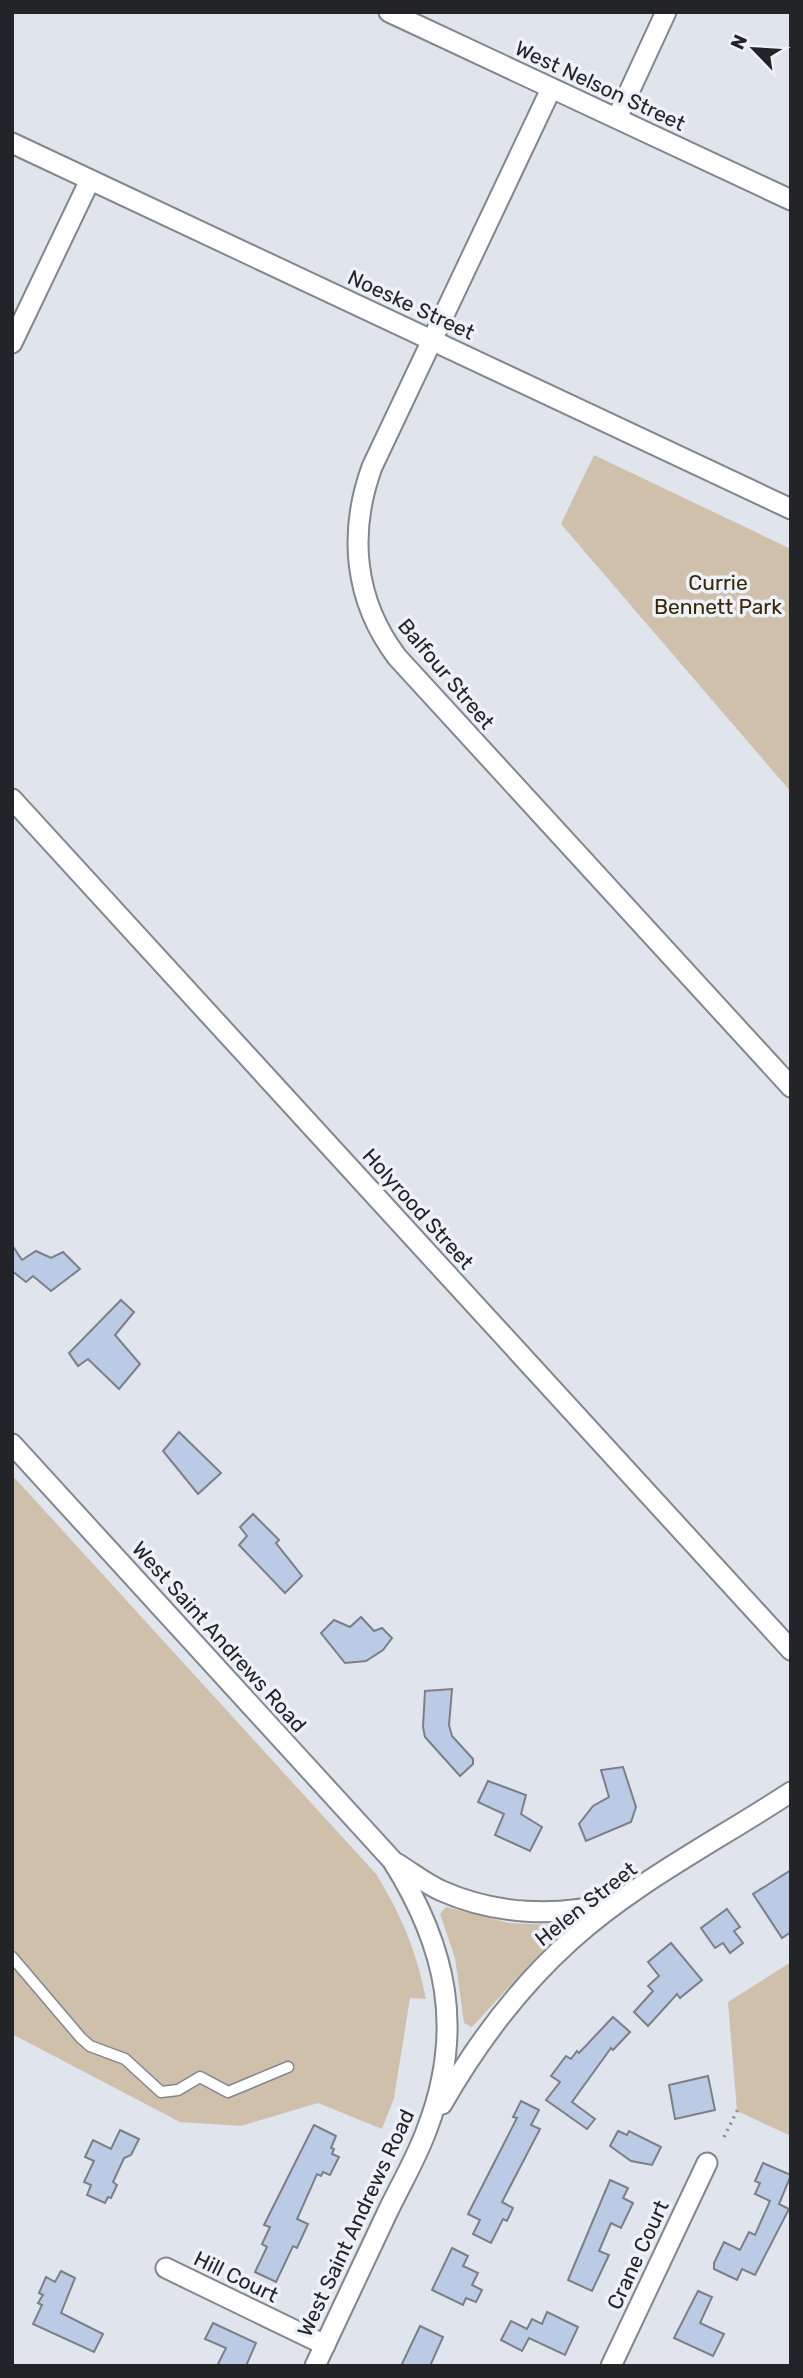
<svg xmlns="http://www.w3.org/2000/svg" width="803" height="2378" font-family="Rubik,sans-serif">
<rect width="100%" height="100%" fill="#e0e4ec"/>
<!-- green -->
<g fill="#cec0aa">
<path d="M594,455L791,549V792L561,524Z"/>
<path d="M12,1475L376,1874C402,1916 416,1950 426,1999L410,1998L394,2098L382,2129L318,2103L241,2126L180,2122L12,2034Z"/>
<path d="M446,1907L509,1923L554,1925L558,1928L555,1937L472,2027L464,2023L455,1958L440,1914Z"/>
<path d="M791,1962V2136L737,2111L728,2002Z"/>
</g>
<!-- building -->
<g fill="#bccbe5" stroke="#7b7f86" stroke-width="2">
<path d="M12,1245L22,1260L36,1251L51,1258L63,1252L80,1269L51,1291L33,1276L26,1282L12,1271Z"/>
<path d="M121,1300L134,1312L115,1335L140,1364L119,1389L88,1359L78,1366L69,1353Z"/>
<path d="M179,1432L221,1473L198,1494L163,1451Z"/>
<path d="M253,1514L279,1540L276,1543L302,1576L285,1593L239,1545L247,1536L240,1527Z"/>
<path d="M361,1617L374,1631L382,1628L392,1638L383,1650L366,1661L345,1663L321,1633L334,1620L350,1627Z"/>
<path d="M452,1689L449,1725L452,1736L473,1759V1764L460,1776L425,1737L423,1727L425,1691Z"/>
<path d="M623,1767L636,1807L631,1822L586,1841L579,1824L593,1806L609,1797L601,1770Z"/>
<path d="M488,1781L526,1795L521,1814L542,1827L530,1851L495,1835L504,1814L478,1802Z"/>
<path d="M791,1870V1932L782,1938L753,1894Z"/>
<path d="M727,1909L740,1927L734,1931L743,1943L730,1953L723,1943L715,1948L701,1928Z"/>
<path d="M671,1943L702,1980L680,1998L677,1994L648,2026L634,2012L653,1991L648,1986L659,1976L648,1962Z"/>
<path d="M613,2017L630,2032L613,2050L611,2048L572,2102L595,2119L587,2129L546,2100L560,2082L551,2076L566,2056L571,2059L577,2051L579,2053Z"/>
<path d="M708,2076L715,2110L675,2119L669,2085Z"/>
<path d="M521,2101L539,2110L531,2125L540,2129L502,2202L513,2208L507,2221L503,2219L491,2243L473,2234L480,2220L468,2214L517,2118L513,2117Z"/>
<path d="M314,2125L336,2136L331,2148L334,2149L332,2154L339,2157L330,2175L323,2172L321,2176L317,2174L297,2219L308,2224L297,2248L293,2246L276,2282L255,2272L267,2247L262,2244L270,2227L264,2225Z"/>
<path d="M120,2130L139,2139L131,2155L124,2158L113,2182L117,2185L111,2198L108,2197L105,2203L87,2195L91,2185L84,2182L94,2161L85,2157L93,2140L111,2149Z"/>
<path d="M618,2131L627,2135L629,2131L661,2147L652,2165L631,2161L610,2146Z"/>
<path d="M763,2163L791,2175L779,2204L789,2209L755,2275L742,2269L737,2280L714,2269V2263L724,2242L740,2250L749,2232L755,2235L770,2201L755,2194L760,2183L755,2181Z"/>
<path d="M610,2180L628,2188L623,2198L633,2203L621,2228L611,2223L599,2251L609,2255L592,2291L568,2280Z"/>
<path d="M452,2248L468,2256L463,2266L478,2273L472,2285L482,2290L476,2302L466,2298L463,2305L432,2290Z"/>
<path d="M61,2271L75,2278L61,2313L103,2334L94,2352L33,2324L42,2305L38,2303L43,2295L39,2293L46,2277L55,2282Z"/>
<path d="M698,2291L712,2297L700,2323L724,2334L713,2356L674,2338Z"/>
<path d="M547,2312L578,2327L565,2355L529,2338L522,2351L501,2340L511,2321L527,2329L532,2319L542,2324Z"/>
<path d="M213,2323L256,2343L246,2366H217L226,2348L205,2339Z"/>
<path d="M420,2326L443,2337L430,2366H401Z"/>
</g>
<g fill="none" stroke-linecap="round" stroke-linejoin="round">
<defs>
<path id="service" d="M12,1957L81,2038L90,2046L125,2059L161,2092L178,2090L200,2077L228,2092L288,2067"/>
<g id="minor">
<path d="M389,12L791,200"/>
<path d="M551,89L372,467C348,533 354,600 397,657L791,1087"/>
<path d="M617,118L666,12"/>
<path d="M12,143L791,509"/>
<path d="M12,343L90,180"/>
<path d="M12,799L791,1650"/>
<path d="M12,1444L392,1860C447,1947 465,2030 427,2129C417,2157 401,2184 388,2211C364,2263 339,2314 315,2366"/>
<path d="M396,1863C411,1872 426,1884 442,1891C496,1915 556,1917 613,1903"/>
<path d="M442,2104C477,2043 518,1988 570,1941C635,1882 718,1840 791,1792"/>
<path d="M166,2268L325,2345"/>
<path d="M611,2366L707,2163"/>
</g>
</defs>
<!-- service casing -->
<use href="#service" stroke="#82868e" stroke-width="13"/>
<!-- minor casing -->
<use href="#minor" stroke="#82868e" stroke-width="23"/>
<!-- path -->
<path stroke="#8b8f94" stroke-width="3.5" stroke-dasharray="2 5" stroke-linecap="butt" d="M724,2137L739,2107"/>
<!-- service -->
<use href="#service" stroke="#fff" stroke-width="10"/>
<!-- minor -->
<use href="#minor" stroke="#fff" stroke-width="19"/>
</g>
<g text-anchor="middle" stroke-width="7" stroke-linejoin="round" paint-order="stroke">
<!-- street labels -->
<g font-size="21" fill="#222427" stroke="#edf2fa">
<text transform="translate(600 86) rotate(25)" y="7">West Nelson Street</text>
<text transform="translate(411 305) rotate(25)" y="7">Noeske Street</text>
<text transform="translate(446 674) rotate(50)" y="7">Balfour Street</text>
<text transform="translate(418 1209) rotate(48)" y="7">Holyrood Street</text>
<text transform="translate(219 1637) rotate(48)" y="7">West Saint Andrews Road</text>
<text transform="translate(586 1904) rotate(-38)" y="7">Helen Street</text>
<text transform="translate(356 2223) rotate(-65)" y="7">West Saint Andrews Road</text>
<text transform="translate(638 2255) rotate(-65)" y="7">Crane Court</text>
<text transform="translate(236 2277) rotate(26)" y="7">Hill Court</text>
</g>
<!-- park labels -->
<g font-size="21" fill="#392703" stroke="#edf2fa">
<text x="718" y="590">Currie<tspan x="718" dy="24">Bennett Park</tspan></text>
</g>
</g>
<!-- border -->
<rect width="803" height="2378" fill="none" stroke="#222427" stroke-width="28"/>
<!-- north arrow -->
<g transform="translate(754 49) rotate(295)" stroke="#edf2fa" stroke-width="5" paint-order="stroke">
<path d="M0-5L12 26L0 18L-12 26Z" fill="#222427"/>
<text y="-10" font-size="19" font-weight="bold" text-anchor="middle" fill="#222427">N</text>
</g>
</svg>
